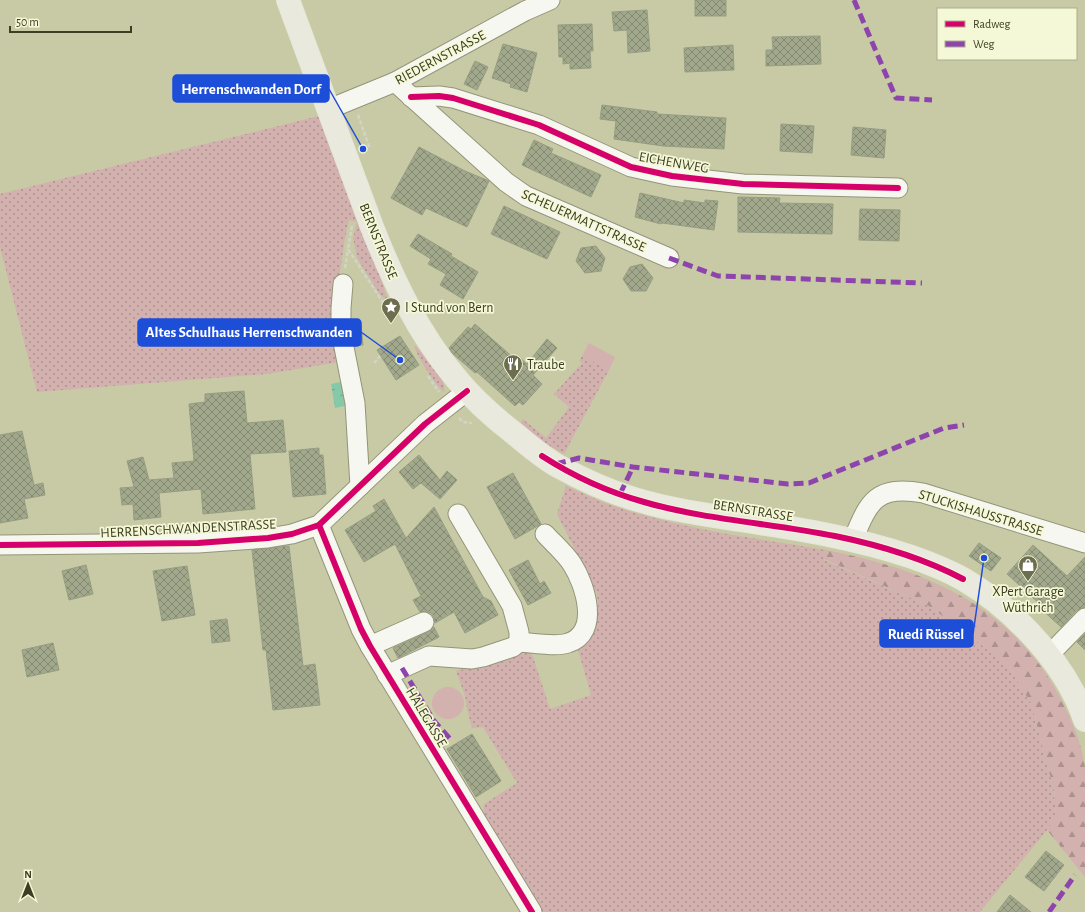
<svg xmlns="http://www.w3.org/2000/svg" width="1085" height="912" font-family="'Alegreya Sans',sans-serif">
<defs>
<pattern id="grass-dots" width="8" height="8" patternUnits="userSpaceOnUse"><rect width="8" height="8" fill="#d2b1af"/><path d="M2 2h.1M6 6h.1" fill="none" stroke="#ac918e" stroke-width="1.8" stroke-linecap="round"/></pattern>
<pattern id="forest-firs" width="22" height="20" patternUnits="userSpaceOnUse"><rect width="22" height="20" fill="#d2b1af"/><path d="M5 1l3.5 6h-7zM16 11l3.5 6h-7z" fill="#ac918e"/></pattern>
<pattern id="water-ripples" width="26" height="14" patternUnits="userSpaceOnUse"><rect width="26" height="14" fill="#86c9a8"/><path d="M2 4q2-2 4 0t4 0M15 11q2-2 4 0t4 0" fill="none" stroke="#6fa488"/></pattern>
<pattern id="building-cross-hatch" width="8" height="8" patternUnits="userSpaceOnUse"><rect width="8" height="8" fill="#a1a88b"/><path d="M0 0l8 8M0 8l8-8" fill="none" stroke="#848a71"/></pattern>
</defs>
<rect width="100%" height="100%" fill="#c8caa5"/>
<!-- grass -->
<g fill="url(#grass-dots)">
<path d="M323,115L379,271L387,298H384L379,293L357,258L353,238L357,222L349,220L345,238L332,325L339,362L267,374L37,392L0,247V194Z"/>
<path d="M414,345C426,355 446,374 444,392C436,387 415,353 414,345Z"/>
<path d="M582,356L609,370L564,454L548,445L520,425L523,419L546,438L569,407L554,394L582,363L579,361Z"/>
<path d="M566,486C581,492 595,500 611,505C681,529 753,538 826,550L824,560L929,606L1005,662L1031,703L1054,790L1056,817L1047,830L980,912H540L483,817L484,804L517,783L483,727L472,728L467,709L465,696L456,671L531,651L550,709L591,695L578,650V643L596,623L598,607L597,594L557,514Z"/>
</g>
<!-- forest -->
<path fill="url(#forest-firs)" d="M826,550C928,570 1016,607 1064,705C1073,724 1083,747 1085,768C1085,780 1085,792 1085,804C1085,828 1085,853 1085,877L1047,830L1056,817L1054,790L1031,703L1005,662L929,606L824,559Z"/>
<!-- pitch -->
<g fill="#d2b1af">
<path d="M589,343L615,357L609,370L582,356Z"/>
<circle cx="448" cy="703" r="16"/>
</g>
<!-- water -->
<path fill="url(#water-ripples)" d="M345,381L349,405L335,408L331,384Z"/>
<!-- building -->
<g fill="url(#building-cross-hatch)" stroke="#969d82">
<rect x="695" y="0" width="31" height="16"/>
<path d="M647,10L650,51L628,53L627,30L614,31L612,12Z"/>
<path d="M592,24L593,51H590L591,68L570,69V63L563,64V57H559L558,25Z"/>
<path d="M820,36L821,64L766,66V50H773L772,37Z"/>
<path d="M503,44L537,53L527,92L510,87L511,84L492,78Z"/>
<path d="M733,45L734,70L685,72L684,48Z"/>
<path d="M475,61L488,67L477,90L464,84Z"/>
<path d="M602,105L657,112V114L726,118L724,149L663,146L614,139L616,121L600,119Z"/>
<path d="M781,124L814,126L812,153L780,151Z"/>
<path d="M853,127L886,130L884,158L851,155Z"/>
<path d="M534,140L553,149L551,153L601,175L591,197L522,165Z"/>
<path d="M419,147L465,171L489,181L467,227L426,208L422,215L391,198Z"/>
<path d="M640,193L684,203V200L705,203V200L718,201L714,230L662,223L661,224L635,217Z"/>
<path d="M738,197L780,198L779,203L833,204L832,234L738,232Z"/>
<path d="M504,206L560,232L547,259L491,234Z"/>
<path d="M860,209L900,210L899,241L859,240Z"/>
<path d="M418,234L452,254L451,256L478,272L463,299L440,285L446,274L428,264L431,259L410,246Z"/>
<path d="M596,246L605,258L601,271L585,273L576,261L581,248Z"/>
<path d="M642,264L653,278L646,291H631L623,279L630,267Z"/>
<path d="M475,324L516,360L519,357L527,364L547,339L557,348L533,375L542,384L523,405L519,402L515,406L477,372L475,373L452,353L449,348L468,327L471,329Z"/>
<path d="M361,325L363,345L355,346L352,326Z"/>
<path d="M400,336L419,365L396,380L377,350Z"/>
<path d="M244,391L247,423L283,420L286,452L250,454L255,509L203,514L201,489L159,493L161,517L134,520L133,504L122,505L120,488L134,487L127,461L143,457L149,480L174,478L172,463L194,461L189,404L205,402V394Z"/>
<path d="M22,431L34,485L43,483L45,495L24,499L28,518L0,523V435Z"/>
<path d="M319,448V455H323L326,494L293,497L289,451Z"/>
<path d="M419,455L440,480L447,471L457,480L440,499L421,483L413,489L399,472Z"/>
<path d="M513,473L541,524L515,539L487,487Z"/>
<path d="M384,499L406,538L434,507L483,597L491,601L498,615L465,633L454,612L435,623L434,617L431,613L426,611L420,612L413,600L421,596L395,544L364,562L345,530L376,511L373,506Z"/>
<path d="M979,543L1001,558L991,571L969,556Z"/>
<path d="M1033,545L1067,576L1085,557V607L1077,610L1061,627L1039,607L1041,605L1007,574Z"/>
<path d="M289,546L303,666L315,664L320,705L273,710L266,650H263L252,550Z"/>
<path d="M528,560L540,584L544,581L551,593L528,605L509,570Z"/>
<path d="M86,565L93,594L69,600L62,571Z"/>
<path d="M187,566L195,615L162,621L153,571Z"/>
<path d="M227,619L230,641L212,643L210,621Z"/>
<path d="M434,627L439,637L398,658L393,648L428,632Z"/>
<path d="M1085,634V650L1077,642Z"/>
<path d="M53,643L59,670L27,677L22,650Z"/>
<path d="M472,734L501,781L476,797L447,749Z"/>
<path d="M1046,851L1064,865L1044,891L1025,877Z"/>
<path d="M1010,895L1031,912H997Z"/>
</g>
<g fill="none" stroke-linecap="round" stroke-linejoin="round">
<defs>
<g id="minor">
<path d="M395,82L506,182L526,196L669,258"/>
<path d="M411,97L439,96L453,98L539,125L631,167L672,176L743,184L898,188"/>
<path d="M329,109L395,82L525,11L550,0"/>
<path d="M343,284L341,308V332L355,403L360,486"/>
<path d="M319,525L361,629L370,646L532,912"/>
<path d="M853,540C869,500 877,485 923,493L1085,543"/>
<path d="M0,545L198,543L268,538L292,534L319,525L425,424L467,391"/>
<path d="M519,642C532,643 557,647 568,643C601,633 585,584 572,564C565,553 554,544 545,534"/>
<path d="M370,646L424,622"/>
<path d="M1049,655L1085,618"/>
<path d="M387,675L429,656L472,659L483,657L513,647L519,642V632L512,606L458,514"/>
</g>
<path id="major" d="M288,0L372,227C393,280 418,333 455,377C472,398 493,417 515,434C528,445 541,456 556,465C583,480 614,494 645,502C676,511 708,515 740,520C799,529 856,538 912,557C929,563 947,570 963,579C987,593 1009,611 1028,631C1052,656 1074,687 1085,720"/>
</defs>
<!-- minor casing -->
<use href="#minor" stroke="#939577" stroke-width="21"/>
<!-- major casing -->
<use href="#major" stroke="#e6e7d6" stroke-width="24"/>
<!-- path -->
<g stroke="#d3d4c8" stroke-width="2.5" stroke-dasharray="4 2" stroke-linecap="butt">
<path d="M358,115L370,149"/>
<path d="M352,226L348,249L386,307"/>
<path d="M345,268L348,249"/>
<path d="M374,363L380,356"/>
<path d="M428,376L439,392"/>
<path d="M459,418L463,422L472,423"/>
</g>
<!-- minor -->
<use href="#minor" stroke="#f7f7f2" stroke-width="19"/>
<!-- major -->
<use href="#major" stroke="#e9e9de" stroke-width="22"/>
<!-- quiet -->
<g stroke="#8e44ad" stroke-width="5" stroke-dasharray="10 5" stroke-linecap="butt">
<path d="M854,0L896,98L932,100"/>
<path d="M669,258L718,276L922,283"/>
<path d="M556,464L579,458L633,467L788,484L809,483L821,478L944,428L964,425"/>
<path d="M620,494L633,467"/>
<path d="M402,668L434,721L452,741"/>
<path d="M1049,912L1075,875"/>
</g>
<defs>
<g id="cycleway">
<path d="M411,97L439,96L453,98L539,125L631,167L672,176L743,184L898,188"/>
<path d="M542,456C573,476 608,492 644,502C706,520 771,523 835,536C879,545 923,558 963,579"/>
<path d="M319,525L361,629L370,646L532,912"/>
<path d="M0,545L198,543L268,538L292,534L319,525L425,424L467,391"/>
</g>
</defs>
<!-- cycleway casing -->
<use href="#cycleway" stroke="#f5f8d6" stroke-width="8"/>
<!-- cycleway -->
<use href="#cycleway" stroke="#d6006c" stroke-width="6"/>
</g>
<!-- icons -->
<defs>
<symbol id="sight-pin" viewBox="-11 -11 22 30"><path d="M0 17L-7.5 6A9.5 9.5 0 1 1 7.5 6Z" fill="#6d6e50" stroke="#f5f8d6"/><path d="M0-6L1.8-2.2L6-1.7L2.9 1.2L3.7 5.4L0 3.3L-3.7 5.4L-2.9 1.2L-6-1.7L-1.8-2.2Z" fill="#fff"/></symbol>
<symbol id="restaurant-pin" viewBox="-11 -11 22 30"><path d="M0 17L-7.5 6A9.5 9.5 0 1 1 7.5 6Z" fill="#6d6e50" stroke="#f5f8d6"/><path d="M-5-6h1v4h1v-4h1v4h1v-4h1v5L-1.5 .5V6h-2V.5L-5-1ZM5-6V6H3V1.5H1.5Q1.5-4 5-6Z" fill="#fff"/></symbol>
<symbol id="shop-pin" viewBox="-11 -11 22 30"><path d="M0 17L-7.5 6A9.5 9.5 0 1 1 7.5 6Z" fill="#6d6e50" stroke="#f5f8d6"/><path d="M-5-2.5h2.3a2.7 3.5 0 0 1 5.4 0H5L5.5 6h-11ZM-1.5-2.5h3a1.5 2.3 0 0 0-3 0Z" fill="#fff"/></symbol>
</defs>
<g fill-rule="evenodd">
<use href="#sight-pin" x="380" y="296" width="22" height="30"/>
<use href="#restaurant-pin" x="502" y="353" width="22" height="30"/>
<use href="#shop-pin" x="1017" y="554" width="22" height="30"/>
</g>
<g text-anchor="middle" stroke-width="3.5" stroke-linejoin="round" paint-order="stroke">
<!-- street labels -->
<g font-size="14" fill="#3c3d22" stroke="#f5f8d6">
<text transform="translate(440 57) rotate(-28)" y="5">RIEDERNSTRASSE</text>
<text transform="translate(674 162) rotate(10)" y="5">EICHENWEG</text>
<text transform="translate(584 220) rotate(24)" y="5">SCHEUERMATTSTRASSE</text>
<text transform="translate(379 241) rotate(68)" y="5">BERNSTRASSE</text>
<text transform="translate(753 510) rotate(9)" y="5">BERNSTRASSE</text>
<text transform="translate(981 512) rotate(17)" y="5">STUCKISHAUSSTRASSE</text>
<text transform="translate(188 528) rotate(-3)" y="5">HERRENSCHWANDENSTRASSE</text>
<text transform="translate(427 717) rotate(59)" y="5">HALEGASSE</text>
</g>
<!-- poi labels -->
<g font-size="14" fill="#3c3d22" stroke="#f5f8d6" text-anchor="start">
<text x="405" y="312">I Stund von Bern</text>
<text x="527" y="369">Traube</text>
<text x="1028" y="596" text-anchor="middle">XPert Garage<tspan x="1028" dy="16">Wüthrich</tspan></text>
</g>
</g>
<!-- callouts -->
<path fill="none" stroke="#1d4ed8" stroke-width="1.5" d="M363 149L329 89M400 360L361 332M984 558L973 634"/>
<g fill="#1d4ed8" stroke="#f5f8d6" stroke-width="1.5">
<circle cx="363" cy="149" r="4"/>
<circle cx="400" cy="360" r="4"/>
<circle cx="984" cy="558" r="4"/>
</g>
<g fill="#1d4ed8" stroke="#1d4ed8" stroke-width="1.5">
<rect x="173" y="75" width="156" height="27" rx="4"/>
<rect x="138" y="319" width="223" height="27" rx="4"/>
<rect x="880" y="620" width="93" height="27" rx="4"/>
</g>
<g font-size="15" text-anchor="middle" font-weight="bold" fill="#fff">
<text x="251" y="94">Herrenschwanden Dorf</text>
<text x="249" y="337">Altes Schulhaus Herrenschwanden</text>
<text x="926" y="639">Ruedi Rüssel</text>
</g>
<!-- legend -->
<rect x="937" y="8" width="140" height="52" fill="#f5f8d6" stroke="#abad8e"/>
<rect x="945" y="21" width="20" height="6" fill="#d6006c" stroke="#abad8e"/>
<text x="973" y="28" font-size="12" fill="#3c3d22">Radweg</text>
<rect x="945" y="41" width="20" height="6" fill="#8e44ad" stroke="#abad8e"/>
<text x="973" y="48" font-size="12" fill="#3c3d22">Weg</text>
<!-- north arrow -->
<g transform="translate(28 884)" stroke="#f5f8d6" stroke-width="3" paint-order="stroke">
<path d="M0-3L7 15L0 10L-7 15Z" fill="#3c3d22"/>
<text y="-6" font-size="11" font-weight="bold" text-anchor="middle" fill="#3c3d22">N</text>
</g>
<!-- scale -->
<path d="M10 26v6h121v-6" fill="none" stroke="#3c3d22" stroke-width="2"/>
<text x="16" y="26" font-size="12" fill="#3c3d22" stroke="#f5f8d6" stroke-width="3" paint-order="stroke">50 m</text>
</svg>
